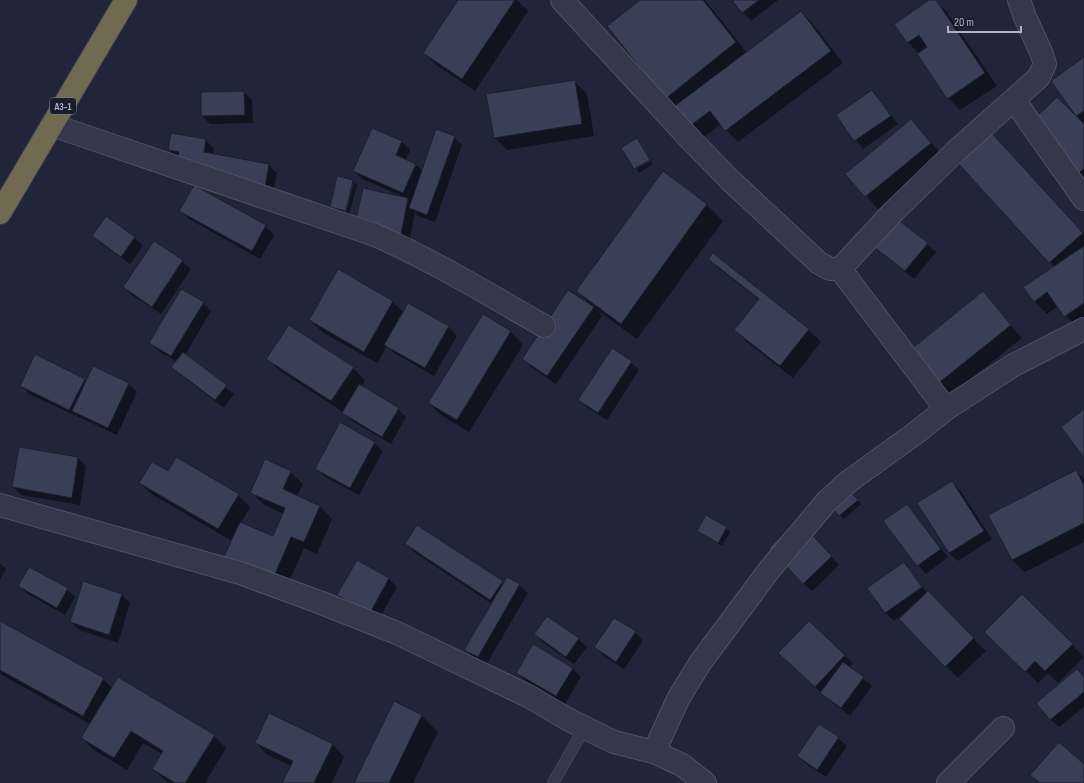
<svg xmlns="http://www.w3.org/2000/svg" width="1084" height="783" font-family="'Sofia Sans Condensed',sans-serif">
<rect width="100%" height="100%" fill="#202539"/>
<!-- shadow -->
<g fill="#0007">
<path d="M459,0H517L528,11L475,91L436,65L424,53Z"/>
<path d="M642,0H705L747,53L801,12L813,24L843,63L738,142L721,124L700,140L666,98Z"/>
<path d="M733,0H778L751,21Z"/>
<path d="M931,0H935L946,11L997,86L960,110L948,98L919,54L908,42Z"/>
<path d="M1084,58V182L1029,126L1080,119L1052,81Z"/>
<path d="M574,81L587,94L594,136L507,150L495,138L487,95Z"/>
<path d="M872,91L898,124L863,149L837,116Z"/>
<path d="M244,92L252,100L253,123L210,124L202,116Z"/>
<path d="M911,120L942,155L878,209L847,174Z"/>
<path d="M454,137L462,145L435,222L418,216L415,213L408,247L363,237L404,197L362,179L354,171L402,142L410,150L406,160L416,165L423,171Z"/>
<path d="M206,140L214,149L213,155L268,165L277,173L273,194L177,158L169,150Z"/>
<path d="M1002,144L1084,235V324L1077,328L1058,306L1047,314L1034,301L1055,267L1050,262Z"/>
<path d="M651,161L653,164L639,173L636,169Z"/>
<path d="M663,173L707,205L723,221L637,339L597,310L602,316L556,384L531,367L523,359L592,306L577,291Z"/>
<path d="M338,178L353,181L357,185L349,214L346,213L354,183H352L344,213L335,211L331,207Z"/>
<path d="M181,211L265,226L274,235L260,259L189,219Z"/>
<path d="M893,217L936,252L914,279L871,244Z"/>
<path d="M106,218L135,238L143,246L130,264L102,244L93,236Z"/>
<path d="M713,255L809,330L821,342L793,378L747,342L735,330L759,300L722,271L710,259Z"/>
<path d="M182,261L191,269L161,314L132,295L124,287Z"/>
<path d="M338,271L393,302L404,313L408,304L449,327L457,336L434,376L394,353L387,346L377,363L322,332L310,320Z"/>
<path d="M983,293L1022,338L949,396L937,384Z"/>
<path d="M203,303L211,311L185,355L234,394L224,408L181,375L172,367L177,362L159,351L150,342Z"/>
<path d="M483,315L511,332L523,345L469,432L441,415L429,403Z"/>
<path d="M268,359L353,368L365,380L361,387L398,409L406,417L391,444L352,421L343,412L280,371Z"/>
<path d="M631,362L639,370L607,420L588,408L579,400Z"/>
<path d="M84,379L87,382L129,384L137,392L117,435L29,394L21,386Z"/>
<path d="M374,443L383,451L359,495L325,477L316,468Z"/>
<path d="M19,448L78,458L86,466L80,505L21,495L13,487Z"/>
<path d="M1076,471L1084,479V542L1025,572L1012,560Z"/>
<path d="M290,472L303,484L297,496L320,506L332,519L317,554L304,548L284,593L232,541L153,495L140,483L168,473L238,495L250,507L241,523L273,538L284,514L264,505L251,492Z"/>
<path d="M952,482L960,490L992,539L958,561L949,553Z"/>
<path d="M850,492L861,504L844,519L840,515Z"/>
<path d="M907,505L948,557L926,574L918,565Z"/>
<path d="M726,528L730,532L722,546L699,531Z"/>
<path d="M806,530L839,565L812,591L803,583Z"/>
<path d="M406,544L504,584L519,585L528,593L486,665L474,658L465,650L492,604L414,552Z"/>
<path d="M357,561L389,579L397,587L378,621L347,603L339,595Z"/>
<path d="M0,563L6,569L0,580Z"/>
<path d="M904,563L927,593L986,651L958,678L946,666L905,613L894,621L885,612Z"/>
<path d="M84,582L122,595L130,603L118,643L79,630L71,622Z"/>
<path d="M19,586L67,589L75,597L65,615L28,594Z"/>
<path d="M1022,595L1084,657L1058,683L1048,673L1038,683L986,632Z"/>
<path d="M0,622L103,679L112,688L214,736L226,748L205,783H169L166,781L154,769L162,754L143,743L127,770L94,750L82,738L90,724L0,674Z"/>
<path d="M635,632L643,641L624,669L604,656L596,647Z"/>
<path d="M535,634L578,639L587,647L574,664L544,643Z"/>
<path d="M844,655L853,663L849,667L872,686L850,716L830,701L788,661Z"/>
<path d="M572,668L581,677L565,704L526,681L518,672Z"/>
<path d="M1077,670L1084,677V707L1059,727L1050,719Z"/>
<path d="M394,702L422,716L438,732L413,783H355Z"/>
<path d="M838,738L847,746L826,777L806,764L798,756Z"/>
<path d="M256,743L332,744L344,757L332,783H283L291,766L268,755Z"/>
</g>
<!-- building -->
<g fill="#393f57" stroke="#1b1f30">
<path d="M458,0H515L462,79L423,53Z"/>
<path d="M640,0H703L736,42L665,99L607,26Z"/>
<path d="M732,0H759L742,13Z"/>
<path d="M929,0H936L985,73L947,99L917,54L927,47L919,35L907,43L894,24Z"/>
<path d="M801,11L831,51L725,131L710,111L687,128L672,108Z"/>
<path d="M1084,57V111L1076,116L1051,81Z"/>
<path d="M575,80L582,124L494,138L486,94Z"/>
<path d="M872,90L891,116L854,141L836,115Z"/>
<path d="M244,91L245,115L201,116V92Z"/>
<path d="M1057,97L1084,124V168L1076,176L1027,126Z"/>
<path d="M911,119L931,143L865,197L845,174Z"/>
<path d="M372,128L402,141L396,155L416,164L403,193L353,171Z"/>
<path d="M436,129L455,136L427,215L409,208Z"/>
<path d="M990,131L1083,233L1049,263L956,161Z"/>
<path d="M171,133L206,139L204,152L269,164L265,187L175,170L179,152L168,150Z"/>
<path d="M637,138L650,160L634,169L621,148Z"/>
<path d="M663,171L707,204L621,324L576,291Z"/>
<path d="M337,176L353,180L346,211L330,207Z"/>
<path d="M194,185L266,225L252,251L179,211Z"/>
<path d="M363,188L408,198L400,239L354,229Z"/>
<path d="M892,215L928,243L905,271L870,244Z"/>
<path d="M106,216L135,237L121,257L92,236Z"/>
<path d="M154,241L183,260L152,307L123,287Z"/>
<path d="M1084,246V303L1064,317L1047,292L1034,302L1023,287Z"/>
<path d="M713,253L809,329L780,366L734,330L759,299L708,259Z"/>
<path d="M338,269L393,301L364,352L309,320Z"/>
<path d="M181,289L204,302L171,356L149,343Z"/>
<path d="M568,290L594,307L547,376L522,359Z"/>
<path d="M983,291L1011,325L936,385L909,351Z"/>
<path d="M408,303L449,326L425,368L384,345Z"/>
<path d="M483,314L511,331L457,420L428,403Z"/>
<path d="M289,325L354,367L331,401L266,359Z"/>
<path d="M612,348L632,361L598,413L578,400Z"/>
<path d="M183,352L227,385L215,400L171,367Z"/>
<path d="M35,354L85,379L69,410L20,386Z"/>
<path d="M93,366L129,383L108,428L72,411Z"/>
<path d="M359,384L399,408L382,437L342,413Z"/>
<path d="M1084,409V458L1061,427Z"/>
<path d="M340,422L375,442L350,488L315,469Z"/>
<path d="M19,447L78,457L72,498L12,487Z"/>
<path d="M176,457L239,494L218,529L139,483L152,462L168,471Z"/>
<path d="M265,459L291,471L283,489L320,506L304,542L291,537L272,581L223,559L240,522L273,536L285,508L250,493Z"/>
<path d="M1076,470L1084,485V523L1012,560L988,515Z"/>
<path d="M952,481L984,531L949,553L917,503Z"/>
<path d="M846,487L858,500L839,516L828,502Z"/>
<path d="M907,504L941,549L917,566L883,521Z"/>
<path d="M706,515L727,527L718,543L697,531Z"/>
<path d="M798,520L832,556L803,584L769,548Z"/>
<path d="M417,525L503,581L490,600L405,544Z"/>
<path d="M357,560L389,578L370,613L337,595Z"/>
<path d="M904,562L922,587L885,613L867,588Z"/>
<path d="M29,567L68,588L57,608L18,586Z"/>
<path d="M507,577L520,584L478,657L464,650Z"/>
<path d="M83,581L122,594L109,635L70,622Z"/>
<path d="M928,591L974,638L945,667L899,619Z"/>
<path d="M1022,594L1073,644L1045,671L1035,661L1025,672L984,632Z"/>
<path d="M547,616L579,638L566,657L534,634Z"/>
<path d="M614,618L636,631L616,662L594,647Z"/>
<path d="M0,621L104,678L83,716L0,670Z"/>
<path d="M809,621L845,655L815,687L778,653Z"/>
<path d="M533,644L573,668L556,696L516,673Z"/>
<path d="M843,662L864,677L841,708L820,693Z"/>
<path d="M1077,669L1084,677V692L1050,720L1036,703Z"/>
<path d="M118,677L215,735L185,783H175L152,769L163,751L131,731L114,758L81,738Z"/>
<path d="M394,701L422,715L389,783H354Z"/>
<path d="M269,713L333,744L314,783H282L293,761L255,743Z"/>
<path d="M819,724L839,737L817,770L797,756Z"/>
<path d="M1059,742L1084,764V783H1040L1030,775Z"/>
</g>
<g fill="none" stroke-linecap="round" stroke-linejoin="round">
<defs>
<path id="lane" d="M553,783L585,727"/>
<g id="street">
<path d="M562,0L692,141L730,180L819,263L830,269H840L894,211L956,151L1039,77L1045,64L1041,52L1025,17L1019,0"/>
<path d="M1014,100L1084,199"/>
<path d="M52,125L375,235C434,261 488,294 544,326"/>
<path d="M840,269L946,409"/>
<path d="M0,505L240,573L319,602L397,633L530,697L569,720L614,742L654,752L682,765L705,783"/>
<path d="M654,752L678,699L700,663L770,569L827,501L848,482L913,435L946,409L1012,366L1084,329"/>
<path d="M948,783L1003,728"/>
</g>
<path id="highway" d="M0,213L126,0"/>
</defs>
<!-- lane casing -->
<use href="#lane" stroke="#4e5264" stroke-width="12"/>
<!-- street casing -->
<use href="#street" stroke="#4e5264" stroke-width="24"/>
<!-- highway casing -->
<use href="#highway" stroke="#3b3f51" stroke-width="24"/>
<!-- lane -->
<use href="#lane" stroke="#34384a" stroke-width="11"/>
<!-- street -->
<use href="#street" stroke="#34384a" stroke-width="22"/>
<!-- highway -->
<use href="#highway" stroke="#706a50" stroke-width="22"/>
</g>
<g text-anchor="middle" stroke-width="3" stroke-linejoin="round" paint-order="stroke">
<!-- shield labels -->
<rect fill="#191d2e" stroke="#818598" stroke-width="1" x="50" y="98" width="26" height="16" rx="3"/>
<g font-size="10" font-weight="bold" fill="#aeb2c6">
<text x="63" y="110">A3-1</text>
</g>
</g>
<!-- scale -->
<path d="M948 26v6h73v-6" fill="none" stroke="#aeb2c6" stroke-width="2"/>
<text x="954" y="26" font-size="12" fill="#aeb2c6" stroke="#191d2e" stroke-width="3" paint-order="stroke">20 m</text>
</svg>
